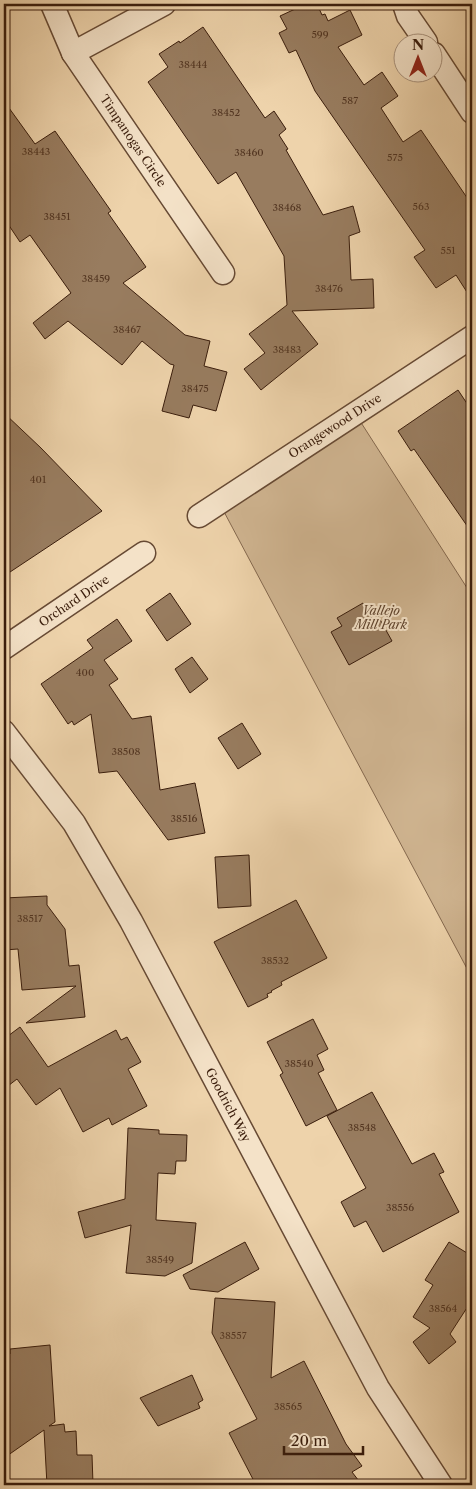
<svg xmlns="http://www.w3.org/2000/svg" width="476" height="1489" font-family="'Libre Caslon Text',serif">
<rect width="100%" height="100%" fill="#eed3ab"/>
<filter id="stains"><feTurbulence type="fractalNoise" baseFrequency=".004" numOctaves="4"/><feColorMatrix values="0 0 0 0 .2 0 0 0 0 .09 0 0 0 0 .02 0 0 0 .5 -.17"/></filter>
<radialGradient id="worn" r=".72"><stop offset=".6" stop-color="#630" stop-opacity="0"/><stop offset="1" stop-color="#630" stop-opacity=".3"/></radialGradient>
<!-- green -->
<path fill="#cfb490" stroke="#84684e" d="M360,421L469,591L472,590V978L222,508Z"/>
<!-- building -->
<g fill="#987c5f" stroke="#3a1d0c">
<path d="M306,4H317L322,15L325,14L328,21L350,10L362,35L338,47L364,85L382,72L398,96L381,108L403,142L421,130L472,205V300L456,275L436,288L414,257L425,250L315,91L296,50L289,53L279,33L287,29L280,16Z"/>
<path d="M203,27L265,118L274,111L286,129L279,135L288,149L286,150L323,215L353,206L360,232L349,236L351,280L373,279L374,308L292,311L318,344L261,390L244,369L265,353L249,334L287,305L284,256L236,172L218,184L148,82L168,67L159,54L179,41L180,43Z"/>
<path d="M4,101L35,144L55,131L111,211L108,213L146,267L123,283L185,335L210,341L204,366L227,372L216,411L193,405L189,418L162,411L174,365L170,364L142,341L122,365L68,321L45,339L33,323L71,293L30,235L20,242L4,218Z"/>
<path d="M458,390L472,411V533L414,449L411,451L398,431Z"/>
<path d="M4,413L41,448L102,511L4,576Z"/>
<path d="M170,593L191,624L167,641L146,610Z"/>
<path d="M363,603L372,619L378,616L392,641L349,665L331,632L342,626L337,618Z"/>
<path d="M117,619L132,641L104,660L118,679L109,685L132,719L151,716L160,790L195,783L205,833L168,840L117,771L99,773L91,714L74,725L72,721L68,724L41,684L93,648L87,640Z"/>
<path d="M192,657L208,679L190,693L175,669Z"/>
<path d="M242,723L261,754L238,769L218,738Z"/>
<path d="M249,855L251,906L218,908L215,857Z"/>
<path d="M47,896V905L65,929L69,966L79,965L85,1017L26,1023L76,986L22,990L18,949L4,950V898Z"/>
<path d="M296,900L327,958L281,982L282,985L271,991L272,992L267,994L268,997L248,1007L214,942Z"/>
<path d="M313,1019L328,1049L317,1055L324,1070L318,1073L337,1110L306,1126L280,1075L283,1073L267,1042Z"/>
<path d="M20,1027L48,1067L116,1030L121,1040L127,1037L141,1062L128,1069L147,1106L112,1125L109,1118L83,1132L60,1088L36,1105L17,1079L4,1089V1039Z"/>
<path d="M372,1092L412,1164L434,1153L444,1172L439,1174L459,1212L383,1252L366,1221L354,1227L341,1202L366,1188L327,1116Z"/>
<path d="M128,1128L159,1130V1134L187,1135L186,1161H176L175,1174L158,1173L156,1220L196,1223L192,1263L165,1276L126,1273L131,1225L85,1238L78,1212L125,1199Z"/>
<path d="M245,1242L259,1269L218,1292L190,1289L183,1275Z"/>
<path d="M449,1242L472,1256V1300L450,1334L456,1342L429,1364L413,1342L430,1328L413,1317L433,1285L425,1280Z"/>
<path d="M215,1298L275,1302L271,1378L304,1361L346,1444L362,1466L352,1472L362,1485H256L229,1433L257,1419L212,1333Z"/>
<path d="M50,1345L55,1422L49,1426L64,1424L65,1432L76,1431L77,1455H92L93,1484L47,1485L44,1430L4,1458V1355L10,1354V1349Z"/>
<path d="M192,1375L203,1400L198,1403L200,1408L158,1426L140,1398Z"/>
</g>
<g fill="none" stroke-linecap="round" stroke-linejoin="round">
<defs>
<g id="street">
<path d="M52,4L73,53L223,273"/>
<path d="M404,4L408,16L426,42"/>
<path d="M73,53L164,4"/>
<path d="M434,54L472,112"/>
<path d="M199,516L472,337"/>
<path d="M4,648L144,553"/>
<path d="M4,732L74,823L131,921L378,1388L441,1485"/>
</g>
</defs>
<!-- street casing -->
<use href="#street" stroke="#674a34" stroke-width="25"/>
<!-- street -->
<use href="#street" stroke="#f4e2c8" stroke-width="22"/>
</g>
<g text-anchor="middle" stroke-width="4" stroke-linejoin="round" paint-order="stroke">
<!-- number labels -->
<g font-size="10" fill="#523521">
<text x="320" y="38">599</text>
<text x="193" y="68">38444</text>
<text x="350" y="104">587</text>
<text x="226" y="116">38452</text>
<text x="36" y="155">38443</text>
<text x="249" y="156">38460</text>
<text x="395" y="161">575</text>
<text x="421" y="210">563</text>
<text x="287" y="211">38468</text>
<text x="57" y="220">38451</text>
<text x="448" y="254">551</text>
<text x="96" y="282">38459</text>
<text x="329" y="292">38476</text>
<text x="127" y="333">38467</text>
<text x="287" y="353">38483</text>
<text x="195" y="392">38475</text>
<text x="38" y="483">401</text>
<text x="85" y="676">400</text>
<text x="126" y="755">38508</text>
<text x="184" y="822">38516</text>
<text x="30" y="922">38517</text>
<text x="275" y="964">38532</text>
<text x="299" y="1067">38540</text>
<text x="362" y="1131">38548</text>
<text x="400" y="1211">38556</text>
<text x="160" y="1263">38549</text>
<text x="443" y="1312">38564</text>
<text x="233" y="1339">38557</text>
<text x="288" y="1410">38565</text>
</g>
<!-- street labels -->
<g font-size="12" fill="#3a1d0c" stroke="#f4e2c8">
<text transform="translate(133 141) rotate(56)" y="4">Timpanogas Circle</text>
<text transform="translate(335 426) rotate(-33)" y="4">Orangewood Drive</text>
<text transform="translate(74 601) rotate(-34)" y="4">Orchard Drive</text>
<text transform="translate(228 1105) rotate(62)" y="4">Goodrich Way</text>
</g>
<!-- park labels -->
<g font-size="12" font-style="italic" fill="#5f432d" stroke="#f4e2c8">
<text x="381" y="615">Vallejo<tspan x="381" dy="14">Mill Park</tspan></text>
</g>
</g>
<!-- margin -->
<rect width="476" height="1489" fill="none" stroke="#eed3ab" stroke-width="20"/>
<rect x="5" y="5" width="466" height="1479" fill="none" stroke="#3a1d0c" stroke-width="2.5"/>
<rect x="10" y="10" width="456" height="1469" fill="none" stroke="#3a1d0c"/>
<!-- north arrow -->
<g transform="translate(418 58)"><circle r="24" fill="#f4e2c8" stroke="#aa937d"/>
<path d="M0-4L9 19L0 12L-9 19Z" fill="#8f2418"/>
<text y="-8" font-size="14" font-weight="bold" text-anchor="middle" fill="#3a1d0c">N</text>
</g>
<!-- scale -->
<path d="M284 1446v8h79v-8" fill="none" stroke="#3a1d0c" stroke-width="2.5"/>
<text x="291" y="1446" font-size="15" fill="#3a1d0c" stroke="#f4e2c8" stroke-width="4" paint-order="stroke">20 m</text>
<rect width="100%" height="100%" filter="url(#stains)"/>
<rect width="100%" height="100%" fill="url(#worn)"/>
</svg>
